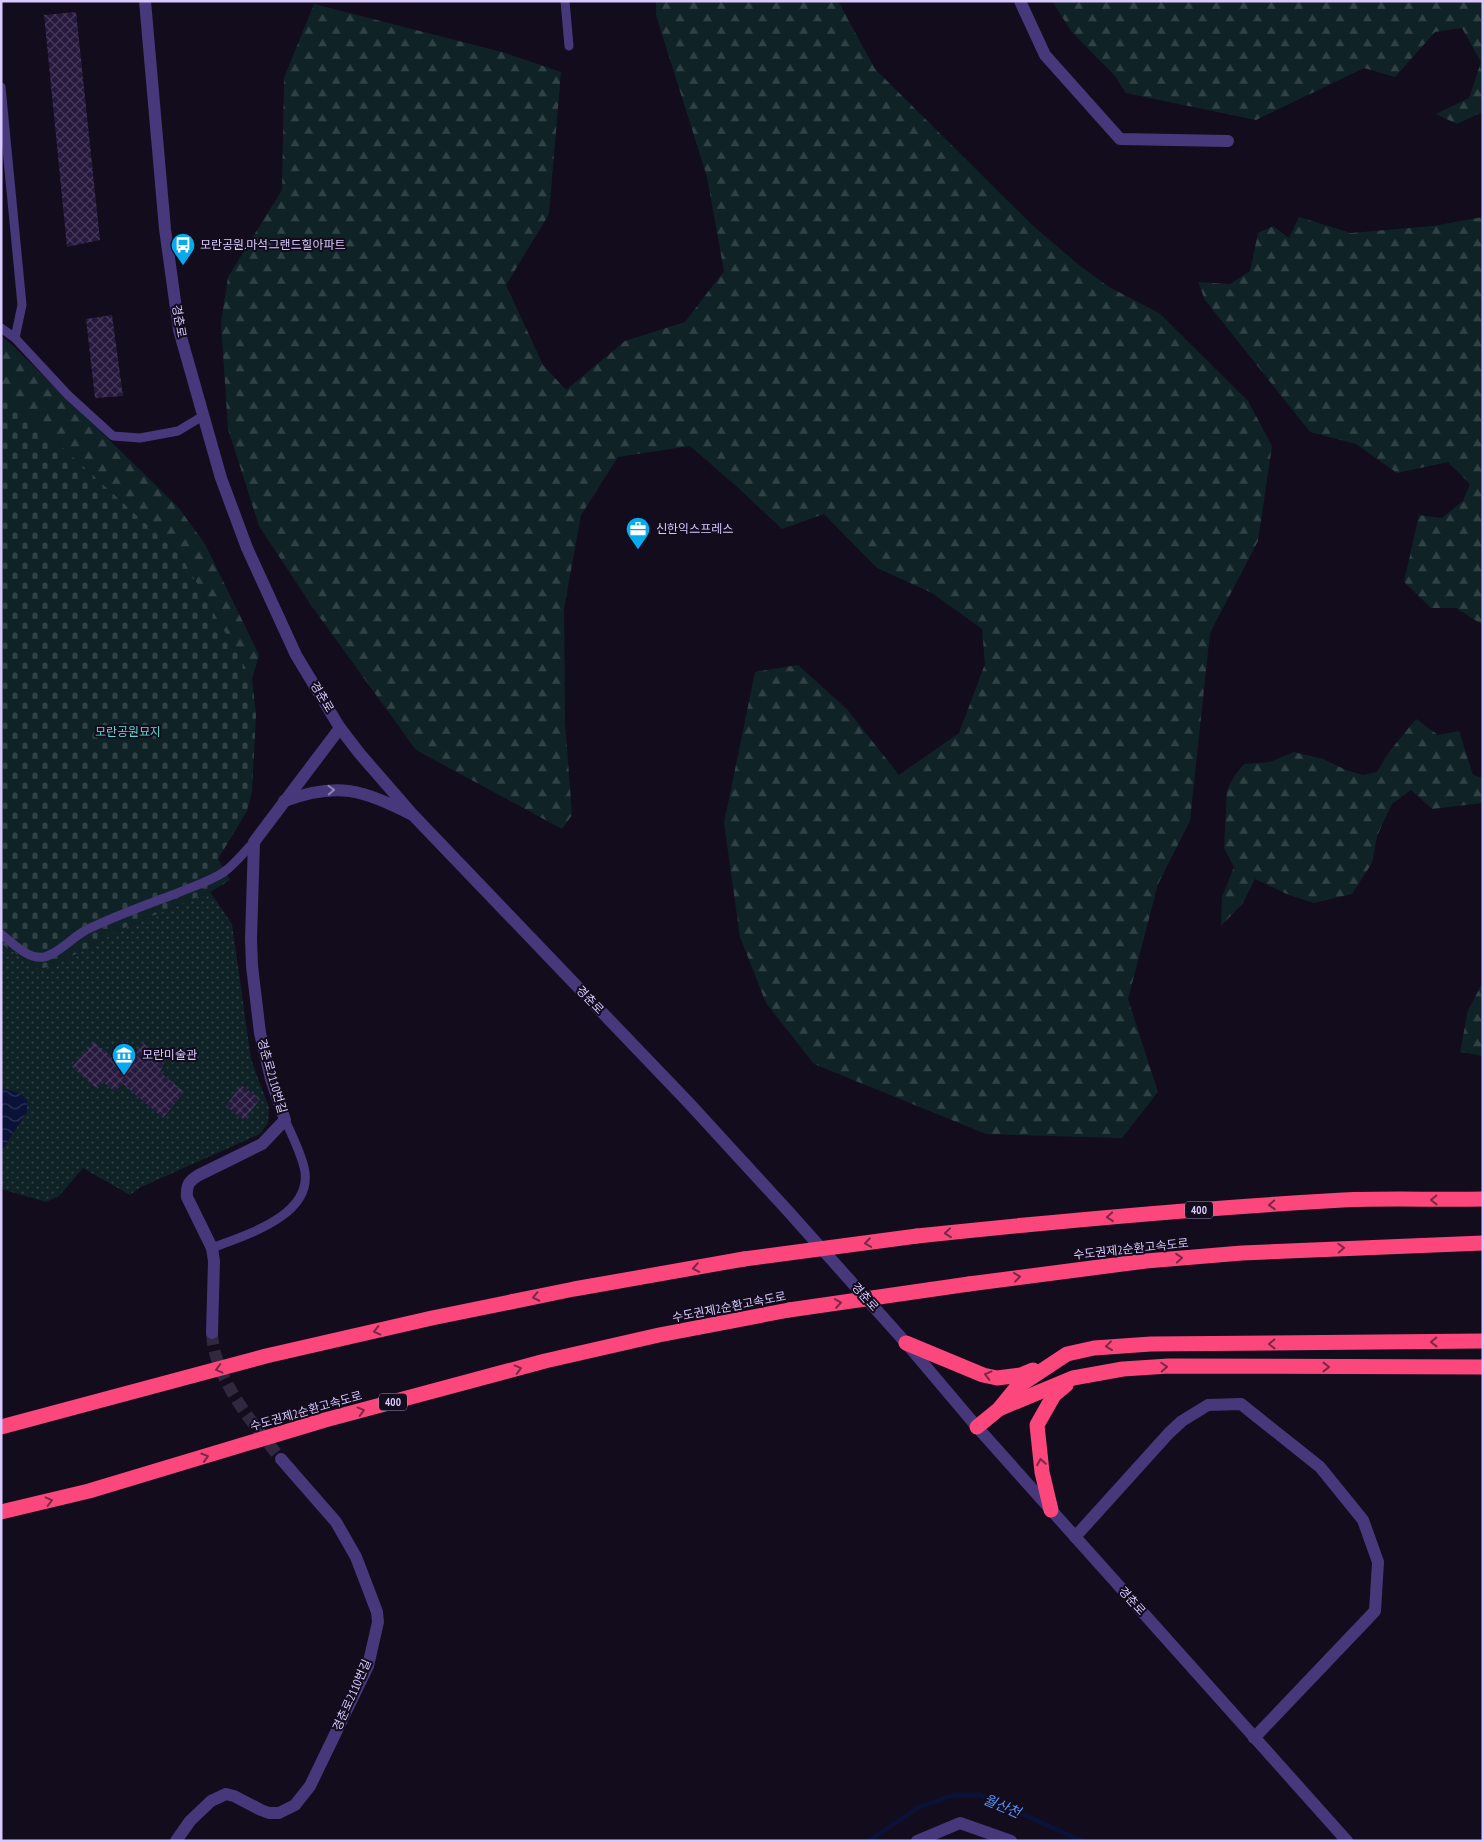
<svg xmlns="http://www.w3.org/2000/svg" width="1484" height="1842" font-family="'PT Sans Narrow','Noto Sans KR',sans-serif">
<defs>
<pattern id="forest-firs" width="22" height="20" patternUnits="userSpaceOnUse" patternTransform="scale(1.25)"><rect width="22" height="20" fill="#0f2326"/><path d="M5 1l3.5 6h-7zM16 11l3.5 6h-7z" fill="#314247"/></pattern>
<pattern id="cemetery-stones" width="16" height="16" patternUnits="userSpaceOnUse" patternTransform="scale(1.25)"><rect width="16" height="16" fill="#0f2326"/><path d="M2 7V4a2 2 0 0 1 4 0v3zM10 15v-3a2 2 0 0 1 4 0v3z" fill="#314247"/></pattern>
<pattern id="park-dots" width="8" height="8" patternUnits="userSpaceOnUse" patternTransform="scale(1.25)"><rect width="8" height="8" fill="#0f2326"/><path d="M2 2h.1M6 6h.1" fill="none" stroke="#314247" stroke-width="1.8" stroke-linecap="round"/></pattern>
<pattern id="water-waves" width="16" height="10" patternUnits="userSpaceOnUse" patternTransform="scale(1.25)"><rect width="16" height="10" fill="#0a1238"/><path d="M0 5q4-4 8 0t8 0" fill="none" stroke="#2d3356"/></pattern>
<pattern id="building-cross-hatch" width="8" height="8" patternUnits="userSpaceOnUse" patternTransform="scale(1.25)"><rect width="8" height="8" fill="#27193d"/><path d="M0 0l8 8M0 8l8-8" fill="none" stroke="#46395a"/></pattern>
</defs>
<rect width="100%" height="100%" fill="#120c1d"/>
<!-- forest -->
<g fill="url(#forest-firs)">
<path d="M656,1H838L875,69L1032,225L1079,265L1109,287L1159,313L1248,401L1272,446L1258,541L1210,633L1190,821L1158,884L1128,999L1158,1092L1122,1138L986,1134L814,1064L766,1003L740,937L724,823L755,672L798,665L846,708L899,775L959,733L985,664L982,629L932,593L877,568L824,514L782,529L735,485L690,446L618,457L581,515L564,609L565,721L572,815L562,829L416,750L313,608L259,526L228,429L221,323L228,277L282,190L284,78L314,4L502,52L561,72L549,214L506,285L543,365L566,390L625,341L685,322L724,271L707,177L656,15Z"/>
<path d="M1052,1H1483V112L1457,124L1436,114L1469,98L1481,62L1462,28L1435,32L1395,77L1364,68L1256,120L1126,93L1115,76L1071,31Z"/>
<path d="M1299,217L1351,233L1433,226L1483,217V625L1456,608H1431L1404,582L1419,515L1442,518L1463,501L1470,484L1448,462L1397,473L1356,444L1310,432L1205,300L1198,282L1230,284L1250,271L1258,233L1273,226L1289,238Z"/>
<path d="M1,336L10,343L178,507L205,544L259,655L252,679L181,556L1,391Z"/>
<path d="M1416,719L1438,735L1459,731L1473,775L1483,778V803L1432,809L1411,790L1392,804L1377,836L1372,863L1352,894L1314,903L1289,895L1255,879L1243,903L1221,926L1222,897L1234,867L1224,848L1227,790L1235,775L1244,764L1270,762L1294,752L1323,759L1346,770L1363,775L1377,772L1389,752Z"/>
<path d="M1483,982V1056L1460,1052L1468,1010Z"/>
</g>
<!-- cemetery -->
<path fill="url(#cemetery-stones)" d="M1,391L181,556L252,679L256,715L252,792L247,811L218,859L230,880L210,892L122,929L54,966L39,969L1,944Z"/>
<!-- park -->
<path fill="url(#park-dots)" d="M210,892L232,924L251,1059L269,1108L268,1123L260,1134L141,1187L130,1195L83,1168L59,1196L46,1202L1,1189V944L39,969L54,966L122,929Z"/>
<!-- water -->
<path fill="url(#water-waves)" d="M1,1088L20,1093L27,1100V1112L4,1147L1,1149Z"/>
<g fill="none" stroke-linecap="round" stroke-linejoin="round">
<!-- stream -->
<path stroke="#0a1238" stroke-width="5" d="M869,1841L919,1807L954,1795H980L1082,1841"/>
</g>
<!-- building -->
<g fill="url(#building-cross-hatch)">
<path d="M76,12L100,240L67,247L44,15Z"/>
<path d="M112,315L123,396L95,398L86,319Z"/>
<path d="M125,1040L137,1051L143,1043L165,1061L160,1072L184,1092L163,1118L122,1083L114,1091L102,1081L96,1088L72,1067L94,1042L111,1056Z"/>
<path d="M241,1085L260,1099L244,1120L226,1106Z"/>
</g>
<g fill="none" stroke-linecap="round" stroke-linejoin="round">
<!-- minor-tunnel -->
<path stroke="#30283f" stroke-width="12" stroke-dasharray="12 6" stroke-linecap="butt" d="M212,1333C214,1379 254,1425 281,1459"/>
<!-- service -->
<g stroke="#47387b" stroke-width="9">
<path d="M565,1L569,46"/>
<path d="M1,87L22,305L15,338"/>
<path d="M1,328L15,338L68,395L113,436L140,438L178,431L203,416"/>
<path d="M1,934C13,943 28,960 44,957C58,954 73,937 86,930C115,916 145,905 175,894C191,887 209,882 224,872C235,864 244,852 254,842"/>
<path d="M212,1248C245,1235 316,1215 304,1167C300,1151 292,1135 285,1120"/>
</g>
<!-- minor -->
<g stroke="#47387b" stroke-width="12">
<path d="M1020,1L1045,55L1120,139L1228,141"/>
<path d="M284,801C339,781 362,790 413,815"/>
<path d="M212,1333L214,1261L212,1248L187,1197C186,1185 189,1181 199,1175L262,1144L285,1120L271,1079L260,1033L252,966L251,939L254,842L340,728"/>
<path d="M1075,1537L1169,1433L1182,1421L1208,1405L1241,1404L1320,1467L1363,1520L1378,1562L1375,1611L1254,1738"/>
<path d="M176,1841L190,1821L211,1801L226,1794L234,1796L261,1810L269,1813H279L295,1805L310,1786L368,1666L378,1622L377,1612L356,1557L336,1522L281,1459"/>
<path d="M917,1841L960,1823L1011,1841"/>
</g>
<!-- tertiary -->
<path stroke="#47387b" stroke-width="12" d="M145,1L165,229L179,330L221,478L247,548L296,655L340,728L360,754L413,815L688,1102L788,1211L906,1343L977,1427L1347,1841"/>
<!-- motorway -->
<g stroke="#fb477c" stroke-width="15">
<path d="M917,1236C1058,1221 1200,1208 1343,1200C1389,1198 1436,1200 1483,1199"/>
<path d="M969,1284L1146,1261L1242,1253L1483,1243"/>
<path d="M906,1343L983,1375L997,1378L1021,1375L1033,1370"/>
<path d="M1001,1408L1073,1378L1123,1369L1169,1366L1483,1367"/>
<path d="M1,1427L266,1356L432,1318L574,1289L744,1259"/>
<path d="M977,1427L999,1409L1017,1387L1067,1354L1094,1348L1151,1344L1483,1341"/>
<path d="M1051,1510L1042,1472L1037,1425L1054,1395L1066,1385"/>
<path d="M1,1512L89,1491L325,1420L545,1361L659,1335L789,1310"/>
</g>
<!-- motorway-bridge -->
<g stroke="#fb477c" stroke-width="15">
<path d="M744,1259L917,1236"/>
<path d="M789,1310L969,1284"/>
</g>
</g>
<!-- one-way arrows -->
<defs><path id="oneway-chevron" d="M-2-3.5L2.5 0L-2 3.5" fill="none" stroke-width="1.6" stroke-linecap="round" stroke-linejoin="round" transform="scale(1.25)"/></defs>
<use stroke="#9080bc" href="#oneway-chevron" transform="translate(331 790) rotate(-2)"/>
<g stroke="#7b2748">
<use href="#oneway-chevron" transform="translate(1434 1200) rotate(179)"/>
<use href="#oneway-chevron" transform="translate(1272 1205) rotate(176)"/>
<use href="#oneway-chevron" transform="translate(1110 1217) rotate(175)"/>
<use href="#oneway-chevron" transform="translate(948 1233) rotate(174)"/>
<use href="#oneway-chevron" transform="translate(868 1243) rotate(172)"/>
<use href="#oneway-chevron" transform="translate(1341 1248) rotate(-3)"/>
<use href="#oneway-chevron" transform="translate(1179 1258) rotate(-5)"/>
<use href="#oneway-chevron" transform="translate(696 1268) rotate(170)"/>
<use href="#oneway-chevron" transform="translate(1017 1277) rotate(-7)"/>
<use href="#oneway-chevron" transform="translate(536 1297) rotate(168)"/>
<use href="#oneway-chevron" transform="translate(838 1303) rotate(-8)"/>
<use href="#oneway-chevron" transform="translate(377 1331) rotate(167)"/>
<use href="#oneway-chevron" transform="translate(1434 1342) rotate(179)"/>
<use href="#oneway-chevron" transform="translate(1272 1344) rotate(179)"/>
<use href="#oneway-chevron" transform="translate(1109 1346) rotate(173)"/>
<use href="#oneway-chevron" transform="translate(1164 1367) rotate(-3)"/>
<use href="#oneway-chevron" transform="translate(1326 1367)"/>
<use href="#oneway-chevron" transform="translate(219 1369) rotate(165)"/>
<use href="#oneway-chevron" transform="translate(518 1369) rotate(-15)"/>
<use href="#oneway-chevron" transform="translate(988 1375) rotate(-166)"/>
<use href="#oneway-chevron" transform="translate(361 1411) rotate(-15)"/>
<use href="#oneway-chevron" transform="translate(205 1457) rotate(-17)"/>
<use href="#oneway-chevron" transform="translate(1041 1462) rotate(-99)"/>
<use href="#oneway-chevron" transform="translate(49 1501) rotate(-14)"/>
</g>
<!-- icons -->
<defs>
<symbol id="bus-pin" viewBox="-11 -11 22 30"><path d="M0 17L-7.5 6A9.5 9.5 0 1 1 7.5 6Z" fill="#06abed" stroke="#120c1d"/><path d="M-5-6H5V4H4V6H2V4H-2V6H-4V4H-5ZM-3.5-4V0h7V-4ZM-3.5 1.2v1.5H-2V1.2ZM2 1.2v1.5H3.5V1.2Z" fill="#fff"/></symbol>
<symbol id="office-pin" viewBox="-11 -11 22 30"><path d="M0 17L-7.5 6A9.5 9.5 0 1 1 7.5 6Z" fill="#06abed" stroke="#120c1d"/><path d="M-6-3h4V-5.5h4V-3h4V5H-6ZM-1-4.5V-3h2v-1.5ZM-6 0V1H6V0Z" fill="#fff"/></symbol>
<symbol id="museum-pin" viewBox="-11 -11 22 30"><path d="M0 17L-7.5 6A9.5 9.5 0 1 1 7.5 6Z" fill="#06abed" stroke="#120c1d"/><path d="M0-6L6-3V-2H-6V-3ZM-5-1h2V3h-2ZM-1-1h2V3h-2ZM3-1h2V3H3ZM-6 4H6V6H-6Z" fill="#fff"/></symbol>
</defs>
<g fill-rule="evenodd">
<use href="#bus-pin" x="169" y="231" width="28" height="38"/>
<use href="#office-pin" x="624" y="515" width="28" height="38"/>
<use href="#museum-pin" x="110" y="1041" width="28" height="38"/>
</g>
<g text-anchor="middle" stroke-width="4" stroke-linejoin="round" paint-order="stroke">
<!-- shield labels -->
<g fill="#120c1d" stroke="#9d90ba" stroke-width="1">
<rect x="1185" y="1201.5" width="28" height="17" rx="4"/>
<rect x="379" y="1393.5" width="28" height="17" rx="4"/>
</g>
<g font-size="11" font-weight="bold" fill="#d9c9fe">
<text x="1199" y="1214">400</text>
<text x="393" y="1406">400</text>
</g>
<!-- poi labels -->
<g font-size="12" fill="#d9c9fe" stroke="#120c1d" text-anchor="start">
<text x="200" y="249">모란공원.마석그랜드힐아파트</text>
<text x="656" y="533">신한익스프레스</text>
<text x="142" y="1059">모란미술관</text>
</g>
<!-- street labels -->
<g font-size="12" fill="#d9c9fe" stroke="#120c1d">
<text transform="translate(179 321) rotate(80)" y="4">경춘로</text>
<text transform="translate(322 697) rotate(59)" y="4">경춘로</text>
<text transform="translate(590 1000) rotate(46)" y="4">경춘로</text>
<text transform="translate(272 1076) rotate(74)" y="4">경춘로2110번길</text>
<text transform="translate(1131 1249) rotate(-6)" y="4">수도권제2순환고속도로</text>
<text transform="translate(865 1297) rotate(48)" y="4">경춘로</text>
<text transform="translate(729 1307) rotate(-11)" y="4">수도권제2순환고속도로</text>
<text transform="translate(306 1411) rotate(-16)" y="4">수도권제2순환고속도로</text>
<text transform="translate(1132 1601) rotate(48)" y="4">경춘로</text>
<text transform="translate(352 1695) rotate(-66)" y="4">경춘로2110번길</text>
</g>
<!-- park labels -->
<g font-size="12" fill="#58dbd2" stroke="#120c1d">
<text x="128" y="736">모란공원묘지</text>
</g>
<!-- water labels -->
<g font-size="14" font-style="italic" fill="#5a93fb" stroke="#120c1d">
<text transform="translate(1002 1806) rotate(23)" y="5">월산천</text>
</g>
</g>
<!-- border -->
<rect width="1484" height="1842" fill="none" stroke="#d9c9fe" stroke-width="5"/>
</svg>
